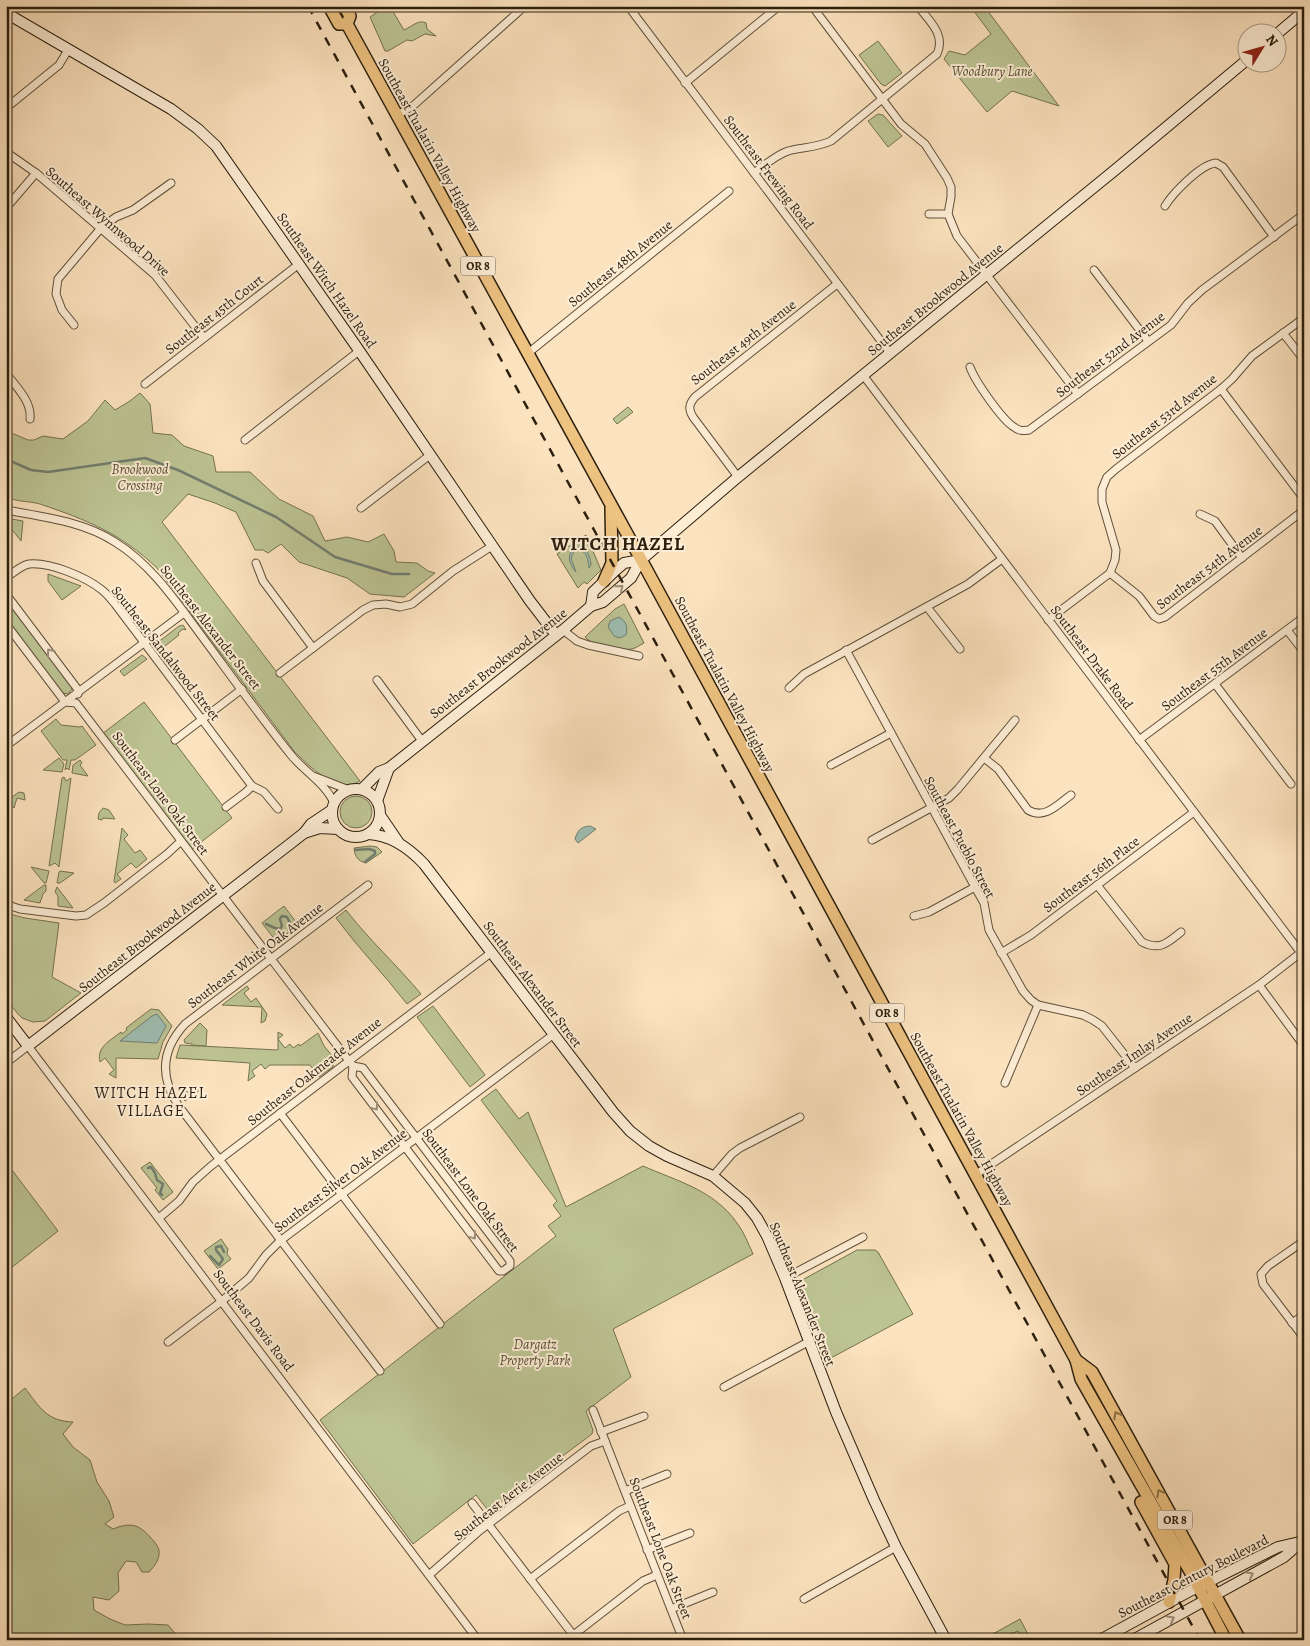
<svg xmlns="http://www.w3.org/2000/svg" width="1310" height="1646" font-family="Alegreya,serif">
<rect width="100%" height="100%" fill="#fce3bf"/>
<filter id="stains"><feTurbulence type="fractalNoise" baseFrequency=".004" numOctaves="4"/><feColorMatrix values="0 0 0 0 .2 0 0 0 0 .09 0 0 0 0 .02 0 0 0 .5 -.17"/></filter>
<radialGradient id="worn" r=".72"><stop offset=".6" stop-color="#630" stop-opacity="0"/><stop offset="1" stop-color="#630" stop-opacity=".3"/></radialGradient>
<!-- green -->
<g fill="#bdc494" stroke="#747251">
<path d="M387,6H396L392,10L404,30C411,27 419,19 426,23L427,29L436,36L425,34L412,41L407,40L388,51H385L370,17Z"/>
<path d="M970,6H984L1059,106L1012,91L987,112L944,59L949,51L965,55L991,34Z"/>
<path d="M878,41L902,73L885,86L881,84L859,55Z"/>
<path d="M878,114L883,115L902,136L888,147L868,121Z"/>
<path d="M140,393L150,404L153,433L172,435L184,446L213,456L216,472H250L279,499L313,516L325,541L347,537L368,542L384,534L394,551L396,562L417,563L428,571L435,573L404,597L370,594L347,578L299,562L281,544L268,553L263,550H255L236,512L215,503L188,494L162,522L360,781C356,783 351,786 346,785C327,784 307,764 294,751L157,568C120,533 87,520 40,504C29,501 17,502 6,497V434H14L28,440H34L43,436L63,439L88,421L105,400L115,410L130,401Z"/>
<path d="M628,407L633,412L617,424L613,419Z"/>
<path d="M6,518L23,521L21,541L6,522Z"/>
<path d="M586,535L601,570L587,584L584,582L578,588L557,554Z"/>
<path d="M48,574L81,586L62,600L48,581Z"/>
<path d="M6,600L71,684L72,689L68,694L62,693L6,619Z"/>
<path d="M624,604L644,643C640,645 636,648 632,649C624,651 590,645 585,637L615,609Z"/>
<path d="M183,625L186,630L183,629L178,633L179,635L160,650L156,648L157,643L179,626Z"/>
<path d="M142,655L147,659L124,676L120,671Z"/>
<path d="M144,702L232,818L191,850L102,734Z"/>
<path d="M56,719L61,725L80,727L82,726L96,745L75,760H71L69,770L67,768L65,770L67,760H63L41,731Z"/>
<path d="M59,758L64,764L62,772L43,770Z"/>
<path d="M80,760L82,763L80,765L88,776L72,773L73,765Z"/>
<path d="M64,777L66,781L71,778L59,867L55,863L49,866L62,778Z"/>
<path d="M19,792L24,793L25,800L17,798L14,808L8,800Z"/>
<circle cx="356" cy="812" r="16"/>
<path d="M103,808L109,810L115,819L103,818L102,820L98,819L99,813Z"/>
<path d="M122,828L128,835L124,839L135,853L140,850L147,859L136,868L131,863L117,874L121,879L115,883L114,881Z"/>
<path d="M370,846L377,847L382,852L366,863C358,861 355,857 354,848Z"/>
<path d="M31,867L49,871L46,883H44Z"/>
<path d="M59,872L60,871L74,873L60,883H57Z"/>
<path d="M44,885H46V891L43,894L40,903L24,900Z"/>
<path d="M57,887L73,908L58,906V896L55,892Z"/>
<path d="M284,906L299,926L276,941L262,923Z"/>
<path d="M346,910C369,940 397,965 421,994L407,1004C384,974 358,948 336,918Z"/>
<path d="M10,914L25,918L59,923L52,977L81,993L45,1021L33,1022L22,1018L18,1014L6,999V918Z"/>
<path d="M247,986L249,989L244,993L251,1002L256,998L267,1014L265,1021L261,1023L262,1007L222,1005Z"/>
<path d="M433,1006L485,1075L470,1087L417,1017Z"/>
<path d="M151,1009L159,1010L172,1026L163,1042L158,1059L116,1058V1078L109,1074L114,1070L105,1058L100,1062C96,1047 111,1040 121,1032L122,1034L127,1030L126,1028Z"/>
<path d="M200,1023L207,1030L206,1046L192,1045V1044L185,1043L184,1040Z"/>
<path d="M278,1032L283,1035L278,1039L285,1048L290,1044L293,1048L299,1044L300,1046L318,1033L324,1046L334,1058L333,1067L319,1077L310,1065H270L265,1069L261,1064L252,1071L255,1076L248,1081L250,1063L176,1058L180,1045L278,1050Z"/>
<path d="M185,1086V1092H194V1086L204,1087L185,1101L178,1088Z"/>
<path d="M496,1089L519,1119L528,1112L566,1207L643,1166C677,1181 714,1190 737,1223C744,1232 748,1243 753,1254L613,1329L631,1377L586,1411L593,1430L592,1434L492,1509H487L476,1495L413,1544L320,1420L556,1236L548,1226L561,1216L553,1205L557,1201L481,1100Z"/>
<path d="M6,1162L58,1231L6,1272Z"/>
<path d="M150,1162L173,1192L163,1200L155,1190L157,1188L141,1168Z"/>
<path d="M221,1239L228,1249L227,1254L231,1259L218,1269L204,1251Z"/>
<path d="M857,1250H875L878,1252L913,1314L829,1359L804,1296L799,1293L798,1286L804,1279Z"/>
<path d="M25,1388C40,1408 47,1421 73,1422L63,1434L73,1447L90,1460L97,1482L109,1501L114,1517L105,1524L113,1529C130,1522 139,1524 151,1538C154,1541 159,1547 159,1551C160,1559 154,1567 149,1572H142L136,1562L126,1561L118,1573L119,1591L109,1600L93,1597L94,1610L110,1619L125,1625L148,1624L168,1625L178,1637V1640H6V1404Z"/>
<path d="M1020,1619L1031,1640H1023L1018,1631L996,1640H982Z"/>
</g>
<!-- water -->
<g fill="#9fbeb2" stroke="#717e70">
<path d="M577,547C588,548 590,556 591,565L589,568C588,559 586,547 574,551L571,558L576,572C569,564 565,553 577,547Z"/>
<path d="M619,617C626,621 628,627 626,635L620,638L614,636L608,627L610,621Z"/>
<path d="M590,826L596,829L578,843L575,839C578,830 580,827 590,826Z"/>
<path d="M157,1014L166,1026L157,1043L120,1041L152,1016Z"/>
</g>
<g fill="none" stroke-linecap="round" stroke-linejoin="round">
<!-- stream -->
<g stroke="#717e70" stroke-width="2.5">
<path d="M6,459L31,470L48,472L145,458L178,470L276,517L335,557L392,574H409"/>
<path d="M355,850L369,849L375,851V854L365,862"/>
<path d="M266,924L275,928L280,929L282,926L280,919L282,916L287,917L291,925"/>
<path d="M148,1168L151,1167L155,1173L157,1180L163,1184L160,1193L162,1195"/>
<path d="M210,1256L219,1265L223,1259L216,1250V1247L221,1246L224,1252"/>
</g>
<defs>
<g id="street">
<path d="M628,6L890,353"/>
<path d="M812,6L901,124L925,144L947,178L951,187V197L948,214L957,236L1078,394"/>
<path d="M685,83L779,6"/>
<path d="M6,108L59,65L68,50"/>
<path d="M396,116L414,105L525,6"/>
<path d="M6,152L36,173L155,275L204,338"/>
<path d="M754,173C765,165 776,155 788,151C803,147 815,148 831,141L937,54C946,34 929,21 918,6"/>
<path d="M1165,206C1173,193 1201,164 1216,163L1223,167L1274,237"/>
<path d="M6,208L36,173"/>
<path d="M929,214H948"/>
<path d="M1094,270L1148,341"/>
<path d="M74,325L62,310L56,294L58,279L101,228L116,217L133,210L171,183"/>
<path d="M1283,333L1304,360"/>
<path d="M527,354L729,191"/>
<path d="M970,367C975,381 1002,420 1014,427C1019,431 1023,431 1029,430L1171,325L1188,303L1202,290L1304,214"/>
<path d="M6,373C16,387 32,401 30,419"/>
<path d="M863,375L1301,953"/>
<path d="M145,384L299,264"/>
<path d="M1221,389L1304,499"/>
<path d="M245,440L359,351"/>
<path d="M738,477L693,417C688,409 689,404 695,397L837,284"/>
<path d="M361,508L430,455"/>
<path d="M6,510C43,517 83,521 115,542C149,563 172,596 195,627C227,670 258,714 291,755C304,771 326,784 334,803"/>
<path d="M1200,514L1215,521L1242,558"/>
<path d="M256,563L263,581L313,648"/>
<path d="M1110,573L1139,596L1154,616L1159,619L1165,617L1304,510"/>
<path d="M6,578C13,573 20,566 29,564C50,562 86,577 102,590C107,594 111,599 115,604L252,786L264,792L278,809"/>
<path d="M6,594L79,691L78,694"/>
<path d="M927,607L960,649"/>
<path d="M1048,620L1110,573L1115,560L1116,550L1102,502V489L1107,477L1116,469L1221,389L1232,379L1252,356L1304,318"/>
<path d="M6,624L65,702L76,703L349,1061L353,1066L363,1068L510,1261V1266L503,1271H499L352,1077L353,1066"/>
<path d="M563,630L577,641L588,645L639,656"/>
<path d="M1287,630L1304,652"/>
<path d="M846,650L975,887L984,903L989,930L1023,991L1031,1000L1038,1005L1083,1015L1093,1020L1102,1026L1135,1068"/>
<path d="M280,673L363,610L373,605L386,604L400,607L412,604L453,571L492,546"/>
<path d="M377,680L422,741"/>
<path d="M1215,684L1291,784"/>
<path d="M789,688L804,674L968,584L1002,559"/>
<path d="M175,740L242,689"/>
<path d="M1139,740L1304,617"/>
<path d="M6,746L184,613"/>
<path d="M984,758L998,769L1028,810C1045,820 1058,804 1071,795"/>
<path d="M831,765L891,733"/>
<path d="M313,776L349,790"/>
<path d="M226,807L246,792L252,786"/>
<path d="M872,840L949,798L958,789L1015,720"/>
<path d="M368,885L185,1024C162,1049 159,1076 178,1105L380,1371"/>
<path d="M1097,885L1142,942C1160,951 1167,943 1181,932"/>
<path d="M6,901L11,906L20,909L76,916L86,915L104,903L167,854L181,841"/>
<path d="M914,916L929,912L975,887"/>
<path d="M1001,953L1031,935L1194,812"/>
<path d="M1259,985L1304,1046"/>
<path d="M6,1063L28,1046L478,1640"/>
<path d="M1005,1083L1038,1005"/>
<path d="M280,1113L440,1324"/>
<path d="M975,1175L1259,985L1303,951"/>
<path d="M713,1176L732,1154L740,1148L800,1117"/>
<path d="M159,1218L179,1201L193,1182L211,1166L492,952"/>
<path d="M1304,1241L1268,1266L1261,1274L1263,1284L1304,1338"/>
<path d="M785,1278L863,1237"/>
<path d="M1292,1323L1304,1315"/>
<path d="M168,1342L222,1301L249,1278L266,1255L280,1241L554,1034"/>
<path d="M724,1387L808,1342"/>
<path d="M593,1410L683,1640"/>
<path d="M601,1432L644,1416"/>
<path d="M625,1491L667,1474"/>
<path d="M472,1503L577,1640"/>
<path d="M647,1550L690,1533"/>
<path d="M429,1575L478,1532L591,1446L605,1441"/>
<path d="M530,1579L619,1511L630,1506"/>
<path d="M804,1599L896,1547"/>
<path d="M671,1609L713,1592"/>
<path d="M567,1640L643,1581L657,1575"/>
</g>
<g id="secondary">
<path d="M6,13L171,109L198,129L216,146L356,346L530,601L556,635"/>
<path d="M1278,33L1304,11"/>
<path d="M591,606L593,592L616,570L624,563L641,560"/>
<circle cx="356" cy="813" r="24"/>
<path d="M362,789L379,772L389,768L563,630L591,606L603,602L631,578L641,560L738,477L1115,170L1248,59"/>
<path d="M377,801L389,768"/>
<path d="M380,815L399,843"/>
<path d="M304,833L320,828L338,829"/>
<path d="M368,834C390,835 409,848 424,864L613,1112L630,1131L649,1146L667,1156L713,1176L745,1203L757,1218L767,1236L785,1278L836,1412L874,1500L896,1547L946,1640"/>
<path d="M6,1017L28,1046L290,844L304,833L311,824L332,810"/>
<path d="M1100,1640L1188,1592L1278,1547L1304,1541"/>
<path d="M1133,1640L1284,1557L1300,1543"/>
</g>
<g id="primary">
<path d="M329,6L339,24H347"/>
<path d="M344,6L350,16L347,24L631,541L1076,1360L1081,1379L1191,1573L1226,1640"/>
<path d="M604,581L612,563L611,508"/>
<path d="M1076,1360L1092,1372L1240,1640"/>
<path d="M1141,1502L1175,1564L1174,1580L1169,1602"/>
</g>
</defs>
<!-- street casing -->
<use href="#street" stroke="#5f503a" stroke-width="9"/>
<!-- secondary casing -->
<use href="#secondary" stroke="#2b1f0e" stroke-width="12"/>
<!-- primary casing -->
<use href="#primary" stroke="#2b1f0e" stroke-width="14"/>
<!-- street -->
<use href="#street" stroke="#fdedd5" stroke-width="7"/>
<!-- secondary -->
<use href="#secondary" stroke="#fdedd5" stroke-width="10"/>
<!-- primary -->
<use href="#primary" stroke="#eec280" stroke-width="11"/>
<!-- rail -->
<path stroke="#2b1f0e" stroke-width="2.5" stroke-dasharray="9 9" stroke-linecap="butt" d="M308,6L1200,1640"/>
</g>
<!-- one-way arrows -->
<defs><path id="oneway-chevron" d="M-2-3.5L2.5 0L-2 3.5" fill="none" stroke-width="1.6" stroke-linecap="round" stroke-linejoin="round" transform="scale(1.25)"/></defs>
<g stroke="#9e907b">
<use href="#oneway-chevron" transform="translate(620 588) rotate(-40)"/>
<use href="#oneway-chevron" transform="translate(50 652) rotate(-127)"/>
<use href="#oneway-chevron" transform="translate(375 1107) rotate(53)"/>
<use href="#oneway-chevron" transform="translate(473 1236) rotate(53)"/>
<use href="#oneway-chevron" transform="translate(1250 1575) rotate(-28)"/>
<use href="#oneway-chevron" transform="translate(1171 1619) rotate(-29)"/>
</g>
<g stroke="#8c7047">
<use href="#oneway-chevron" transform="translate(1117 1415) rotate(-119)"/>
<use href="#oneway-chevron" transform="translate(1160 1493) rotate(-119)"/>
</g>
<g text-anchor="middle" stroke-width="4" stroke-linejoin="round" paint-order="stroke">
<!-- shield labels -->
<g fill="#fdedd5" stroke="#6a5d4a" stroke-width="1">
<rect x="460.5" y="256.5" width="35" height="19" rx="4"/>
<rect x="869.5" y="1003.5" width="35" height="19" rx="4"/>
<rect x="1157.5" y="1510.5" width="35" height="19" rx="4"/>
</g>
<g font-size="12" font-weight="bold" fill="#2b1f0e">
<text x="478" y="270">OR 8</text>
<text x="887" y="1017">OR 8</text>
<text x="1175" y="1524">OR 8</text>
</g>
<!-- park labels -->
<g font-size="14" font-style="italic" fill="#575136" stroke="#fdedd5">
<text x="992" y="76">Woodbury Lane</text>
<text x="140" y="474">Brookwood<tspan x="140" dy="16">Crossing</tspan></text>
<text x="535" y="1349">Dargatz<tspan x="535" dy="16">Property Park</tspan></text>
</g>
<!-- street labels -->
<g font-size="14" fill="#2b1f0e" stroke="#fdedd5">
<text transform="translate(430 145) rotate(61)" y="5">Southeast Tualatin Valley Highway</text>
<text transform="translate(769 172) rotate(53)" y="5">Southeast Frewing Road</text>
<text transform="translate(108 221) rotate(41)" y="5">Southeast Wynnwood Drive</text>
<text transform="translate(620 263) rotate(-39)" y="5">Southeast 48th Avenue</text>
<text transform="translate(327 280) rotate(55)" y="5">Southeast Witch Hazel Road</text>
<text transform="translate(935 299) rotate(-39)" y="5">Southeast Brookwood Avenue</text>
<text transform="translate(214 314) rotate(-38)" y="5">Southeast 45th Court</text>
<text transform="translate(743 342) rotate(-38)" y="5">Southeast 49th Avenue</text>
<text transform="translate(1110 354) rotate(-37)" y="5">Southeast 52nd Avenue</text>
<text transform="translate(1164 416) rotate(-38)" y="5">Southeast 53rd Avenue</text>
<text transform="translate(1209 567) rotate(-37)" y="5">Southeast 54th Avenue</text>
<text transform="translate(211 627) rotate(52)" y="5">Southeast Alexander Street</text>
<text transform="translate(166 653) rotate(52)" y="5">Southeast Sandalwood Street</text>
<text transform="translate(1092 657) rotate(53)" y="5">Southeast Drake Road</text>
<text transform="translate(498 663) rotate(-38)" y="5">Southeast Brookwood Avenue</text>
<text transform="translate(1214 669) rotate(-37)" y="5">Southeast 55th Avenue</text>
<text transform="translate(725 684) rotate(62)" y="5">Southeast Tualatin Valley Highway</text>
<text transform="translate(161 793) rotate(53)" y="5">Southeast Lone Oak Street</text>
<text transform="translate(960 837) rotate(62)" y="5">Southeast Pueblo Street</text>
<text transform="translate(1091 874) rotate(-37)" y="5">Southeast 56th Place</text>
<text transform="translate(147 937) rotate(-38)" y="5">Southeast Brookwood Avenue</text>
<text transform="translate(255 955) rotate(-37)" y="5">Southeast White Oak Avenue</text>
<text transform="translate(533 984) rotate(53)" y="5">Southeast Alexander Street</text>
<text transform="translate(1134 1054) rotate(-34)" y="5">Southeast Imlay Avenue</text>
<text transform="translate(314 1071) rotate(-38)" y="5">Southeast Oakmeade Avenue</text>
<text transform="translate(962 1119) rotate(61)" y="5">Southeast Tualatin Valley Highway</text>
<text transform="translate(340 1180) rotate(-37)" y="5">Southeast Silver Oak Avenue</text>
<text transform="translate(471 1190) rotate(53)" y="5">Southeast Lone Oak Street</text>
<text transform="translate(803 1294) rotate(68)" y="5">Southeast Alexander Street</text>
<text transform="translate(254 1320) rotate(53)" y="5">Southeast Davis Road</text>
<text transform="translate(508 1496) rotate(-38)" y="5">Southeast Aerie Avenue</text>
<text transform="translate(661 1548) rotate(69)" y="5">Southeast Lone Oak Street</text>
<text transform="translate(1193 1576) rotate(-27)" y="5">Southeast Century Boulevard</text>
</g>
<!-- quarter labels -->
<g font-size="16" letter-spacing="1" fill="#2b1f0e" stroke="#fdedd5">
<text x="151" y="1098">WITCH HAZEL<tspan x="151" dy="18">VILLAGE</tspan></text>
</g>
<!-- district labels -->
<g font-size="19" font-weight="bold" letter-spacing="1" fill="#2b1f0e" stroke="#fdedd5">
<text x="618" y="550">WITCH HAZEL</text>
</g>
</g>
<!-- margin -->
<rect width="1310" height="1646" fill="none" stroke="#fce3bf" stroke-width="25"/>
<rect x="8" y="8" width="1295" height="1631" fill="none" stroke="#2b1f0e" stroke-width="2.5"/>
<rect x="12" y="12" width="1285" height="1621" fill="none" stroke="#2b1f0e"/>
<!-- north arrow -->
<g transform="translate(1262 48) rotate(53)"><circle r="24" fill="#fdedd5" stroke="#a99b85"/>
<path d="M0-4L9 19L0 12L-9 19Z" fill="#8f2418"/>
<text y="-8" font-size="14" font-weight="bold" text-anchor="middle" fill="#2b1f0e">N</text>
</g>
<rect width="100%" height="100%" filter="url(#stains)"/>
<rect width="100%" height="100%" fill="url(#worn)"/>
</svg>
